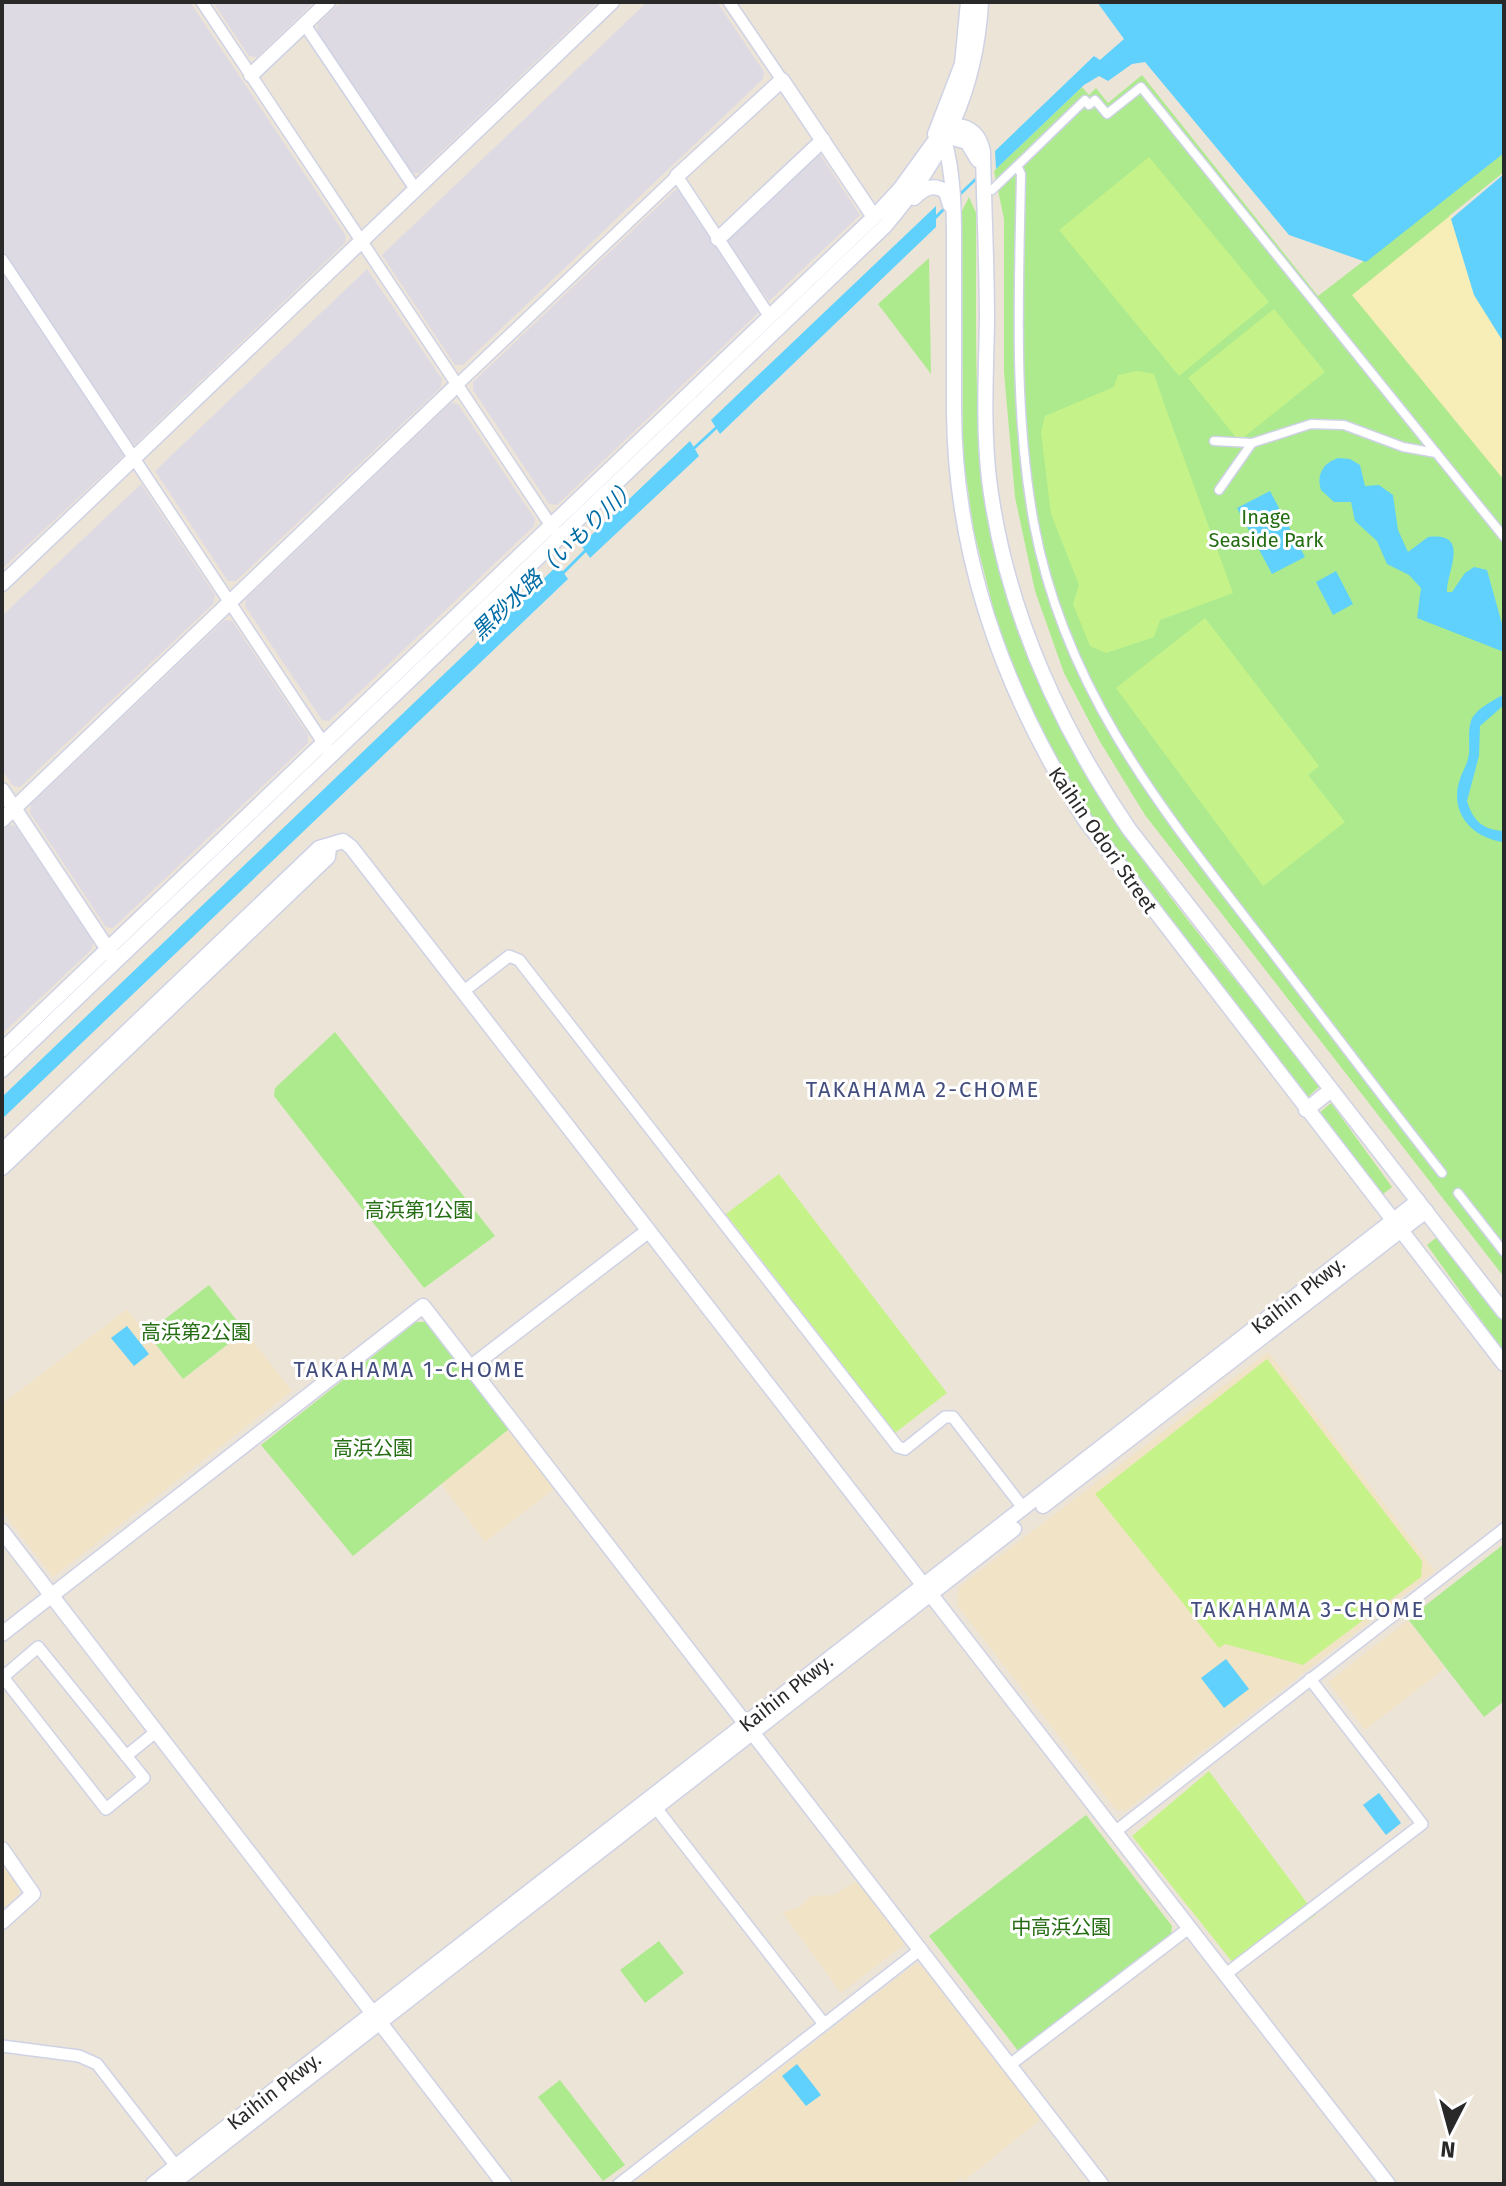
<svg xmlns="http://www.w3.org/2000/svg" width="1506" height="2186" font-family="'Fira Sans','Noto Sans JP',sans-serif">
<rect width="100%" height="100%" fill="#ede4d8"/>
<!-- industrial -->
<g fill="#dddae4">
<path d="M2,2H190L346,236L345,243L134,445L2,250Z"/>
<path d="M213,2H314L257,57L249,56Z"/>
<path d="M341,2H598L419,173H411L317,32L318,24Z"/>
<path d="M647,2H717L764,72L763,79L463,365H455L382,255Z"/>
<path d="M814,153H819L860,215L769,301L726,242V236Z"/>
<path d="M675,190L680,191L760,311L557,505L549,504L473,390V382Z"/>
<path d="M367,269L442,379L441,387L236,581H228L155,471Z"/>
<path d="M2,271L125,454L2,569Z"/>
<path d="M451,403L458,404L535,519L534,526L329,721L322,720L245,606L246,599Z"/>
<path d="M141,484L215,595L213,604L20,787L13,786L2,770V616Z"/>
<path d="M225,620L232,621L308,735V743L113,928L106,927L30,813L31,804Z"/>
<path d="M9,825L16,826L93,942L92,949L2,1034V832Z"/>
</g>
<!-- education -->
<g fill="#f1e3c6">
<path d="M127,1309L183,1380L245,1331L292,1391L53,1577L2,1511V1404Z"/>
<path d="M1268,1352L1435,1571L1125,1811L1116,1810L957,1605L959,1587Z"/>
<path d="M509,1429L554,1489L485,1542L441,1484Z"/>
<path d="M1408,1620L1445,1668L1365,1730L1328,1682Z"/>
<path d="M2,1865L20,1886L18,1896L2,1909Z"/>
<path d="M856,1881L906,1943L841,1993L782,1912L800,1907L811,1896L834,1895Z"/>
<path d="M915,1964L923,1966L1042,2118L964,2181L961,2177L952,2184H633Z"/>
</g>
<!-- green -->
<g fill="#adea8e">
<path d="M1142,75L1318,296L1504,153V172L1449,216L1454,252L1504,348V1277L1145,815L1099,740L1064,673L1035,591L1015,497L1004,372V219L994,171L1082,87L1089,95L1096,88L1108,103Z"/>
<path d="M969,197L976,213C977,323 971,437 994,546C1042,765 1186,914 1320,1086L1308,1097L1116,854L1068,784L1035,722L1000,635L974,532L963,455L962,211Z"/>
<path d="M929,258L931,374L878,304Z"/>
<path d="M335,1032L495,1236L424,1288L274,1096L275,1088Z"/>
<path d="M1331,1103L1392,1187L1382,1195L1319,1113Z"/>
<path d="M1437,1237L1504,1323V1352L1427,1245Z"/>
<path d="M209,1285L245,1331L183,1379L147,1333Z"/>
<path d="M416,1322H428L509,1429L353,1556L261,1445Z"/>
<path d="M1504,1544V1701L1484,1717L1408,1619Z"/>
<path d="M1086,1815L1172,1926L1171,1935L1019,2052L929,1936Z"/>
<path d="M659,1941L684,1973L645,2003L620,1970Z"/>
<path d="M560,2080L625,2165L603,2181L538,2097Z"/>
</g>
<!-- sand -->
<path fill="#f6edb7" d="M1451,215L1504,322V480L1352,295Z"/>
<!-- pitch -->
<g fill="#c5f389">
<path d="M1149,157L1269,302L1179,376L1059,230Z"/>
<path d="M1274,309L1325,372L1239,441L1188,378Z"/>
<path d="M1138,371L1154,374L1166,409L1233,593L1160,620L1154,637L1106,653L1090,646L1073,604L1079,585L1051,514L1041,432L1045,416L1114,387L1118,375Z"/>
<path d="M1205,618L1319,766L1308,775L1345,822L1263,886L1116,688Z"/>
<path d="M779,1174L947,1393L895,1433L726,1214Z"/>
<path d="M1267,1359L1422,1561L1421,1577L1303,1665L1225,1644L1219,1648L1095,1494Z"/>
<path d="M1209,1771L1316,1915L1237,1968L1132,1836Z"/>
</g>
<!-- water -->
<g fill="#5fd1fc">
<path d="M1097,2H1504V153L1366,262L1289,235L1145,62L1132,64L1108,81L1099,76L1084,85L996,169L995,151L1094,56L1100,60L1124,39Z"/>
<path d="M1504,174V343L1474,295L1451,219Z"/>
<path d="M936,206V227L720,434L711,420Z"/>
<path d="M690,441L699,456L590,558L581,545Z"/>
<path d="M1338,458L1350,459L1360,465L1365,486L1379,485L1393,495L1398,530L1408,552L1428,537C1472,532 1446,572 1447,592H1452L1465,573L1474,567L1487,570L1504,631V652L1417,618L1421,588L1409,575L1387,564L1377,541L1355,521L1351,502H1334L1321,490C1316,475 1323,463 1338,458Z"/>
<path d="M1270,491L1305,557L1272,574L1237,508Z"/>
<path d="M558,565L568,579L2,1119V1097Z"/>
<path d="M1336,571L1353,604L1333,615L1316,582Z"/>
<path d="M1504,694V705L1480,726L1479,756L1467,801C1473,821 1483,830 1504,831L1503,842C1473,838 1450,814 1459,782C1461,774 1466,767 1468,759C1471,747 1467,733 1471,721C1475,709 1493,701 1504,694Z"/>
<path d="M127,1326L149,1354L134,1366L111,1338Z"/>
<path d="M1226,1659L1249,1689L1224,1708L1201,1678Z"/>
<path d="M1379,1793L1401,1823L1386,1835L1363,1805Z"/>
<path d="M797,2064L821,2095L806,2106L782,2076Z"/>
</g>
<g fill="none" stroke-linecap="round" stroke-linejoin="round">
<!-- stream -->
<g stroke="#5fd1fc" stroke-width="3">
<path d="M957,197L978,177"/>
<path d="M934,219L946,207"/>
<path d="M691,451L718,426"/>
<path d="M561,575L587,549"/>
</g>
<defs>
<g id="pedestrian">
<path d="M1017,166L1085,100L1089,105L1095,100L1107,114L1141,87L1504,537"/>
<path d="M992,190L1017,166L1021,174C1019,290 1013,410 1034,524C1065,692 1164,812 1265,943C1324,1019 1382,1097 1442,1173"/>
<path d="M1214,441L1252,443"/>
<path d="M1219,490L1252,443L1311,424L1344,425L1403,447L1436,453"/>
<path d="M1458,1193L1504,1252"/>
</g>
<g id="minor">
<path d="M202,2L554,530"/>
<path d="M729,2L782,80"/>
<path d="M305,25L416,190"/>
<path d="M2,260L328,750"/>
<path d="M457,385L677,176L770,317"/>
<path d="M464,991L509,956L519,960L898,1447L905,1449L945,1417H953L1024,1509"/>
<path d="M2,1676L106,1809L144,1778L38,1647L3,1677"/>
<path d="M126,1756L157,1731"/>
<path d="M656,1808L824,2024"/>
<path d="M1116,1831L1504,1529"/>
<path d="M1226,1974L1422,1824L1310,1679"/>
<path d="M2,2046L79,2056L97,2064L179,2170"/>
<path d="M1011,2064L1189,1928"/>
<path d="M619,2184L921,1949"/>
</g>
<g id="tertiary">
<path d="M251,75L328,2"/>
<path d="M935,134L962,64L968,2"/>
<path d="M944,139C955,179 954,218 954,259C954,310 954,360 954,411C955,559 1006,697 1085,820L1504,1364"/>
<path d="M939,143L953,138L967,142L978,160"/>
<path d="M677,176L782,80L874,217"/>
<path d="M914,198C924,188 933,183 946,192L950,205"/>
<path d="M718,239L823,140"/>
<path d="M2,584L612,2"/>
<path d="M2,790L111,954"/>
<path d="M2,820L457,385"/>
<path d="M2,1050L874,217L900,189L942,131C962,120 979,130 983,152C984,208 987,265 987,321C986,374 983,426 989,479C1005,608 1057,723 1129,829L1504,1312"/>
<path d="M2,1070L885,226C943,158 976,92 981,2"/>
<path d="M1306,1110L1331,1090"/>
<path d="M2,1151L319,848L343,841L351,847L1388,2184"/>
<path d="M2,1168L328,857L329,847"/>
<path d="M471,1367L648,1231"/>
<path d="M1043,1506L1426,1211"/>
<path d="M2,1531L504,2184"/>
<path d="M2,1634L423,1306L1101,2184"/>
<path d="M2,1849L33,1894L2,1922"/>
<path d="M153,2184L1418,1201"/>
<path d="M172,2184L1014,1529"/>
</g>
</defs>
<!-- pedestrian casing -->
<use href="#pedestrian" stroke="#ced2e4" stroke-width="11"/>
<!-- minor casing -->
<use href="#minor" stroke="#ced2e4" stroke-width="14"/>
<!-- tertiary casing -->
<use href="#tertiary" stroke="#ced2e4" stroke-width="17"/>
<!-- pedestrian -->
<use href="#pedestrian" stroke="#fff" stroke-width="8"/>
<!-- minor -->
<use href="#minor" stroke="#fff" stroke-width="11"/>
<!-- tertiary -->
<use href="#tertiary" stroke="#fff" stroke-width="14"/>
</g>
<g text-anchor="middle" stroke-width="6" stroke-linejoin="round" paint-order="stroke">
<!-- park labels -->
<g font-size="20" fill="#246d12" stroke="#fff">
<text x="1266" y="524">Inage<tspan x="1266" dy="23">Seaside Park</tspan></text>
<text x="419" y="1217">高浜第1公園</text>
<text x="196" y="1339">高浜第2公園</text>
<text x="373" y="1455">高浜公園</text>
<text x="1061" y="1934">中高浜公園</text>
</g>
<!-- street labels -->
<g font-size="20" fill="#292929" stroke="#fff">
<text transform="translate(1103 840) rotate(55)" y="7">Kaihin Odori Street</text>
<text transform="translate(1298 1295) rotate(-38)" y="7">Kaihin Pkwy.</text>
<text transform="translate(786 1693) rotate(-38)" y="7">Kaihin Pkwy.</text>
<text transform="translate(274 2091) rotate(-38)" y="7">Kaihin Pkwy.</text>
</g>
<!-- water labels -->
<g font-size="22" font-style="italic" fill="#006ca5" stroke="#fff">
<text transform="translate(554 559) rotate(-44)" y="8">黒砂水路（いもり川）</text>
</g>
<!-- neighbourhood labels -->
<g font-size="22" letter-spacing="2" fill="#444e7e" stroke="#fff">
<text x="923" y="1097">TAKAHAMA 2-CHOME</text>
<text x="410" y="1377">TAKAHAMA 1-CHOME</text>
<text x="1308" y="1617">TAKAHAMA 3-CHOME</text>
</g>
</g>
<!-- border -->
<rect width="1506" height="2186" fill="none" stroke="#292929" stroke-width="8"/>
<!-- north arrow -->
<g transform="translate(1450 2130) rotate(186)" stroke="#ffffff" stroke-width="6" paint-order="stroke">
<path d="M0-6L14 30L0 20L-14 30Z" fill="#292929"/>
<text y="-12" font-size="22" font-weight="bold" text-anchor="middle" fill="#292929">N</text>
</g>
</svg>
